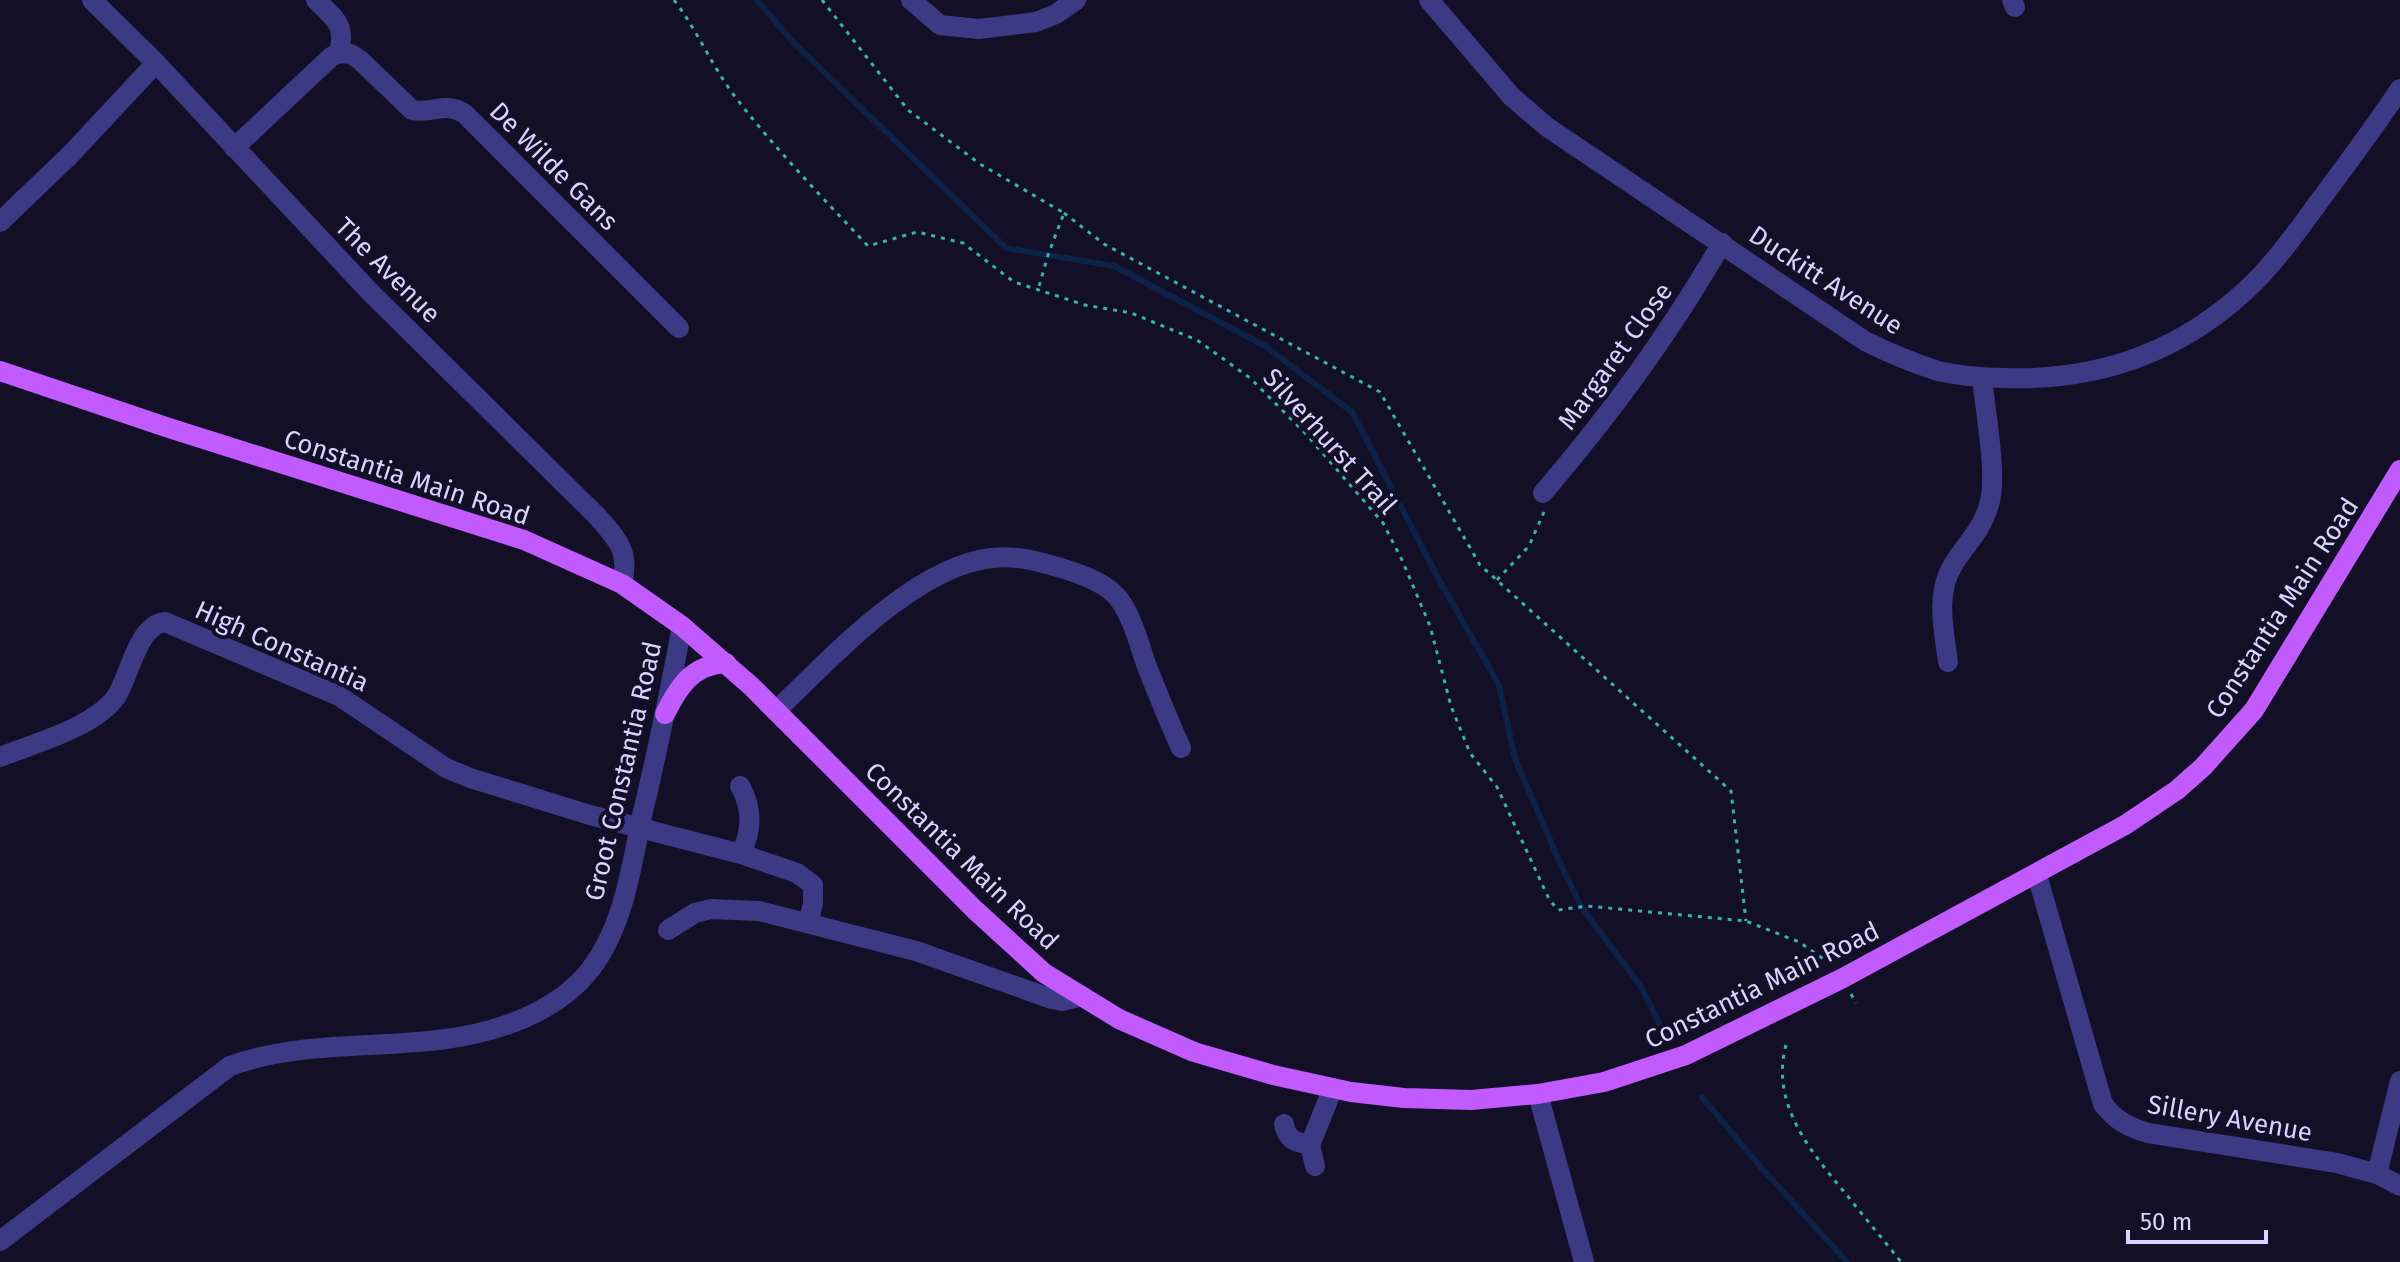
<svg xmlns="http://www.w3.org/2000/svg" width="2400" height="1262" font-family="'Fira Sans',sans-serif">
<rect width="100%" height="100%" fill="#130f26"/>
<g fill="none" stroke-linecap="round" stroke-linejoin="round">
<!-- stream -->
<g stroke="#0c2248" stroke-width="6">
<path d="M757,0L792,41L1006,248L1114,266L1265,346L1352,412L1438,578L1499,685L1515,759L1561,865L1582,908L1640,985L1668,1041"/>
<path d="M1702,1097L1758,1164L1847,1262"/>
</g>
<!-- path -->
<g stroke="#2fb8b0" stroke-width="3" stroke-dasharray="4 6" stroke-linecap="butt">
<path d="M674,0C697,30 711,64 733,94C774,148 822,197 868,246L917,232L963,243L1014,282L1085,305L1131,313L1197,340L1250,378L1306,434L1383,523L1402,560L1430,626L1451,706L1470,753L1497,787L1549,899L1558,910L1587,906L1746,921L1799,942L1831,964"/>
<path d="M822,0L908,110L980,164L1064,213L1048,255L1038,290"/>
<path d="M1064,213L1104,244L1380,392L1480,565L1731,791L1746,921"/>
<path d="M1497,580L1529,546L1544,512"/>
<path d="M1851,994L1856,1003"/>
<path d="M1786,1045C1770,1104 1811,1152 1846,1194C1864,1217 1883,1239 1901,1262"/>
</g>
<!-- minor -->
<g stroke="#3d3a85" stroke-width="20">
<path d="M92,0L156,63L370,292L597,516C618,540 630,551 622,584"/>
<path d="M316,0C335,19 346,24 339,53"/>
<path d="M911,0L940,25L979,29L1036,22L1056,14L1076,0"/>
<path d="M1429,0L1512,97L1547,127L1865,341C1889,353 1913,363 1938,371C1960,376 1983,378 2005,378C2097,381 2176,354 2244,292C2272,267 2296,233 2318,203C2346,165 2374,128 2400,89"/>
<path d="M2012,0L2015,7"/>
<path d="M339,53L351,54L360,60L412,110C432,114 447,101 465,114L679,328"/>
<path d="M234,148L331,57L339,53"/>
<path d="M0,222L70,155L156,63"/>
<path d="M1543,493C1612,412 1668,336 1722,243"/>
<path d="M1948,662C1944,631 1935,594 1953,565C1967,542 1983,530 1990,501C1997,474 1985,408 1982,378"/>
<path d="M777,710C831,658 915,566 992,558C1016,555 1036,561 1058,567C1079,574 1108,582 1121,602C1133,620 1139,643 1146,664C1157,692 1168,720 1181,748"/>
<path d="M0,757C35,743 93,728 116,697C130,676 137,625 165,622L339,696L446,768L470,778L590,815L741,854L797,873L813,885V904L808,923"/>
<path d="M740,786C753,809 752,830 741,854"/>
<path d="M2037,875L2103,1104C2116,1121 2128,1127 2148,1133L2337,1163L2377,1174L2400,1186"/>
<path d="M668,930L695,913L711,909L759,911L916,951L1052,999L1062,1001L1082,996"/>
<path d="M1538,1094L1584,1262"/>
<path d="M1284,1124C1287,1140 1295,1142 1310,1145"/>
<path d="M1315,1166L1310,1145L1333,1088"/>
<path d="M2377,1174L2400,1081"/>
<path d="M0,1241L230,1066C298,1041 375,1049 446,1039C497,1032 556,1013 590,970C624,926 631,868 642,816C657,753 670,690 682,626"/>
</g>
<!-- major -->
<g stroke="#c25bff" stroke-width="20">
<path d="M0,371L169,428L524,540L622,584L682,626L751,686L975,910L1044,973L1119,1019L1194,1052L1273,1075L1351,1092L1404,1098L1471,1100L1538,1094L1604,1082L1686,1055L1843,978L2125,825L2177,790L2203,767L2254,710L2400,470"/>
<path d="M665,714C679,686 692,665 726,663"/>
</g>
</g>
<g text-anchor="middle" stroke-width="8" stroke-linejoin="round" paint-order="stroke">
<!-- street labels -->
<g font-size="26" fill="#d9d4ff" stroke="#130f26">
<text transform="translate(554 166) rotate(45)" y="9">De Wilde Gans</text>
<text transform="translate(388 270) rotate(45)" y="9">The Avenue</text>
<text transform="translate(1826 280) rotate(33)" y="9">Duckitt Avenue</text>
<text transform="translate(1615 356) rotate(-54)" y="9">Margaret Close</text>
<text transform="translate(1330 441) rotate(48)" y="9">Silverhurst Trail</text>
<text transform="translate(407 477) rotate(18)" y="9">Constantia Main Road</text>
<text transform="translate(2282 608) rotate(-57)" y="9">Constantia Main Road</text>
<text transform="translate(282 646) rotate(24)" y="9">High Constantia</text>
<text transform="translate(623 771) rotate(-77)" y="9">Groot Constantia Road</text>
<text transform="translate(962 856) rotate(44)" y="9">Constantia Main Road</text>
<text transform="translate(1762 985) rotate(-26)" y="9">Constantia Main Road</text>
<text transform="translate(2230 1118) rotate(10)" y="9">Sillery Avenue</text>
</g>
</g>
<!-- scale -->
<path d="M2128 1230v12h138v-12" fill="none" stroke="#d9d4ff" stroke-width="4"/>
<text x="2140" y="1230" font-size="24" fill="#d9d4ff" stroke="#130f26" stroke-width="6" paint-order="stroke">50 m</text>
</svg>
